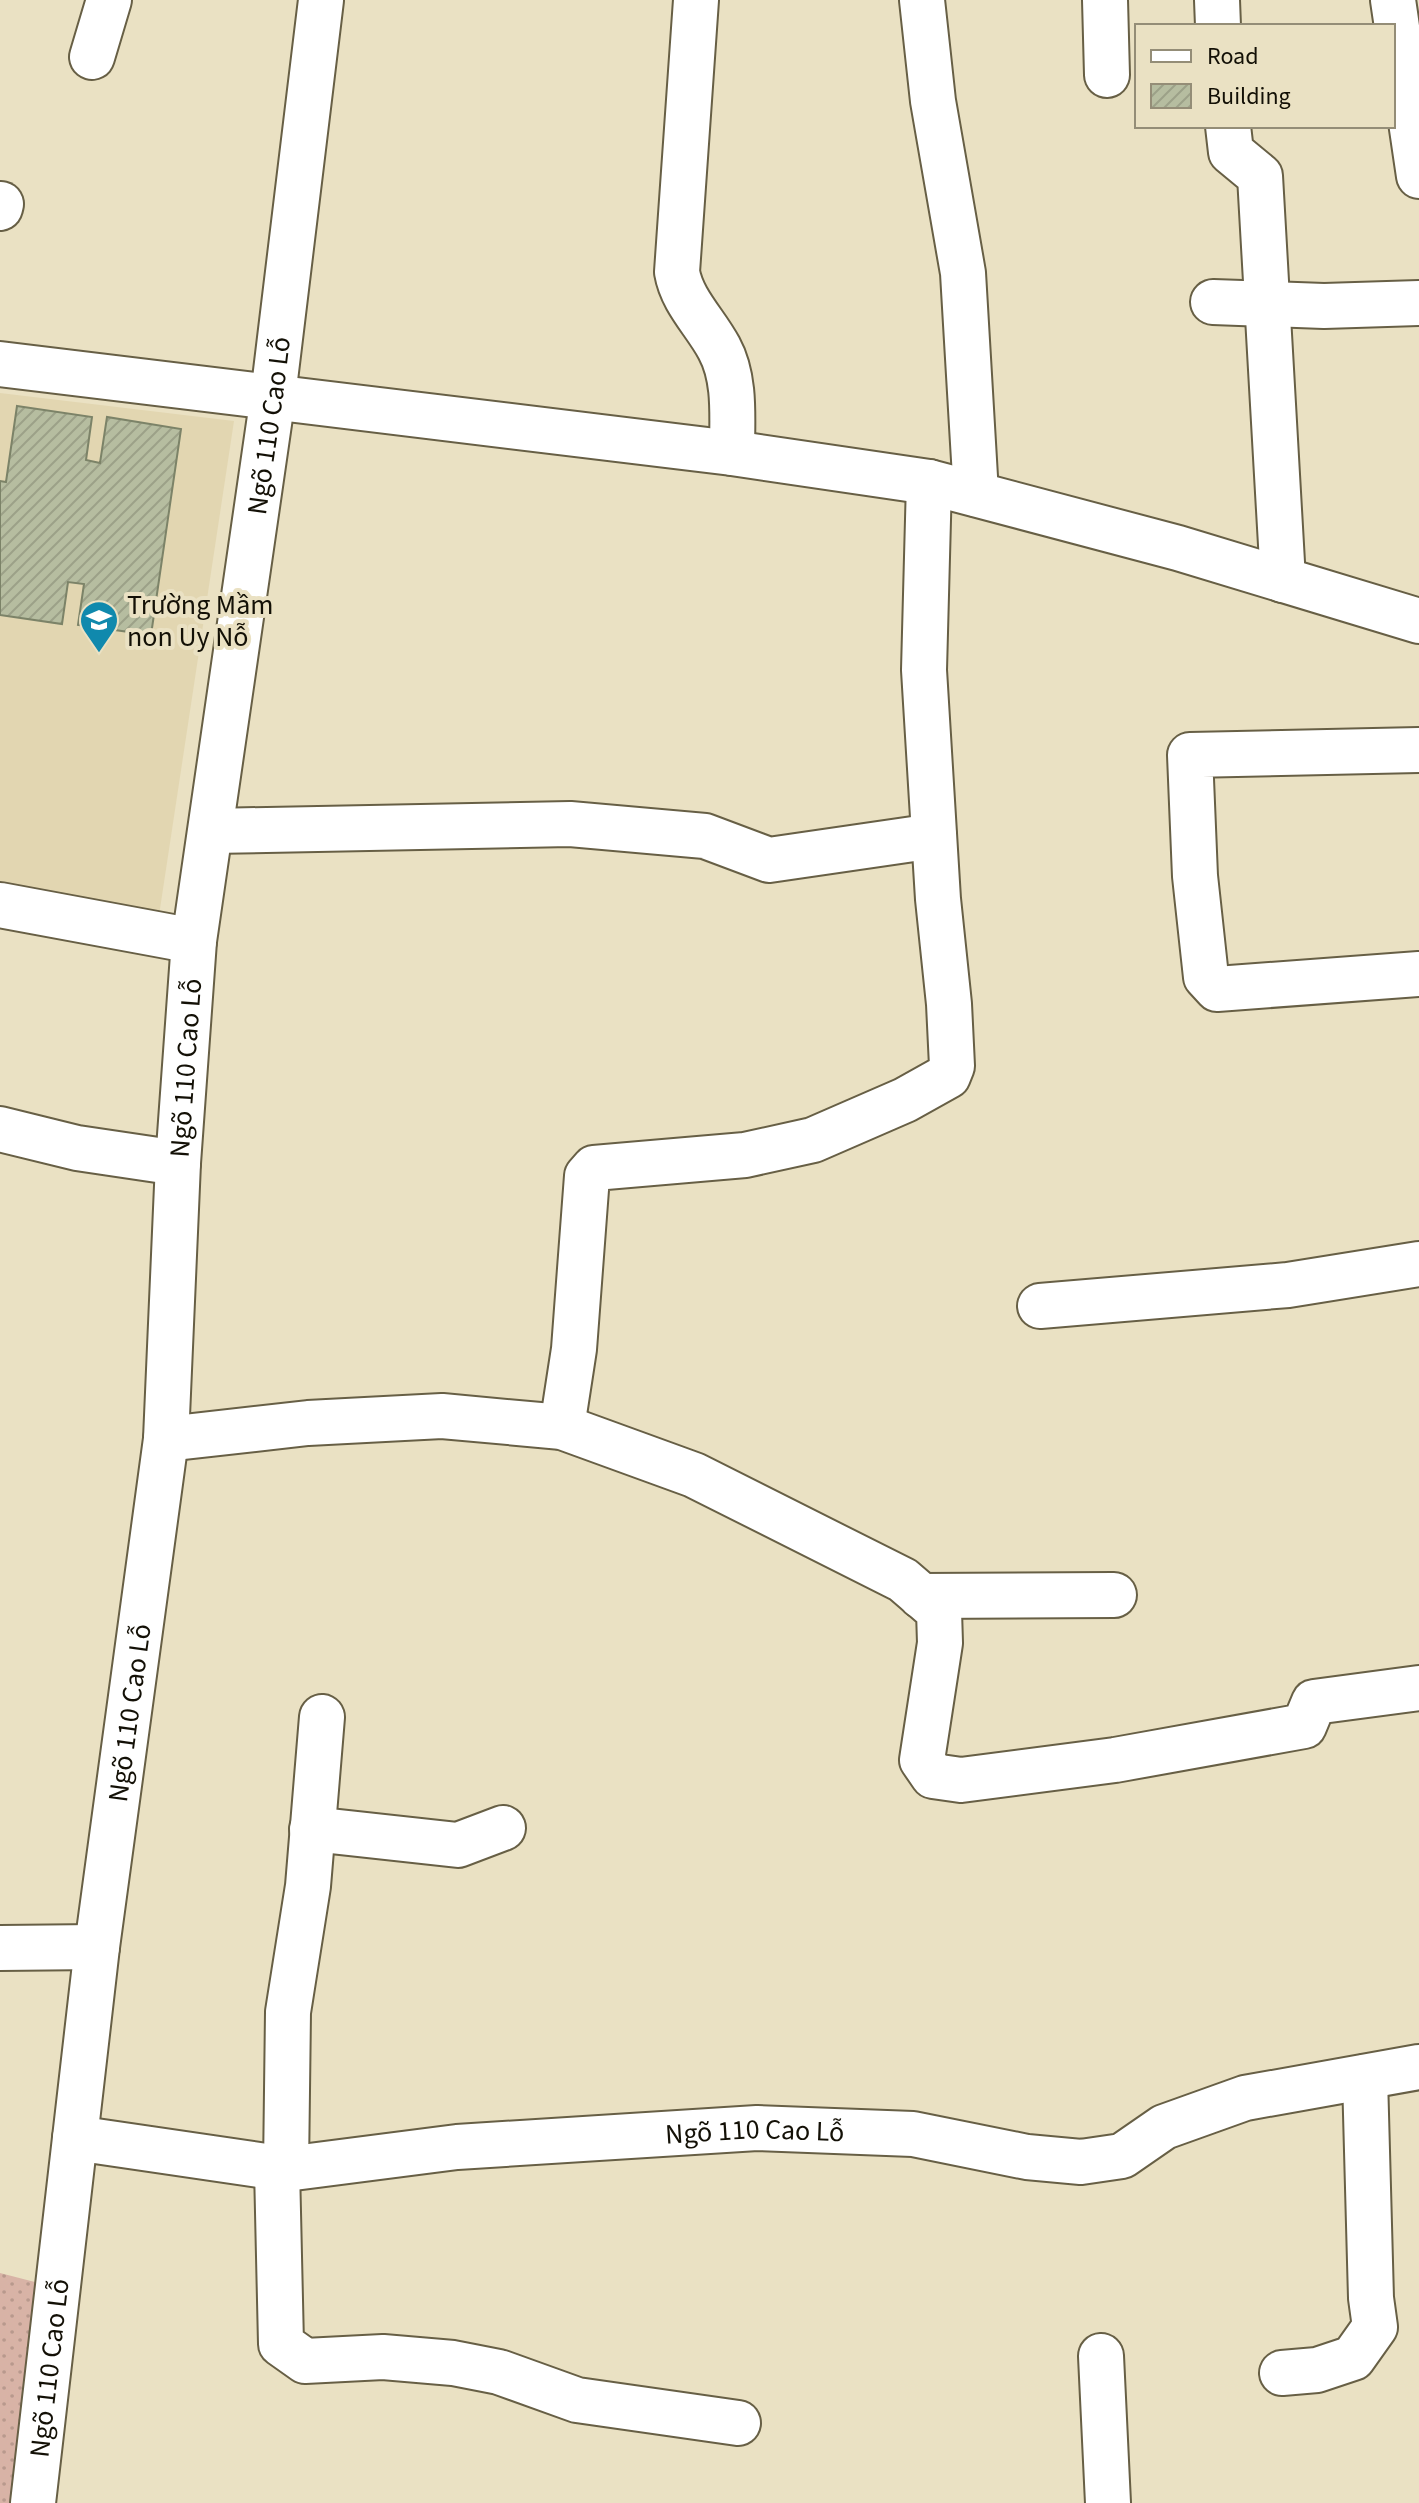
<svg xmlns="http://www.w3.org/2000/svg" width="1419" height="2503" font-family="'Source Sans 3',sans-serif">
<defs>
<pattern id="grass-dots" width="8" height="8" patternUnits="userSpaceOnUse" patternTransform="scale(2)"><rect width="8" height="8" fill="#d8b3a6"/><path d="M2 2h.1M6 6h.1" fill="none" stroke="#b8998d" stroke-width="1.8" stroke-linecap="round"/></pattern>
<pattern id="building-hatch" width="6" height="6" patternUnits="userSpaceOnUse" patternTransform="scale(2)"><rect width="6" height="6" fill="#b6bda0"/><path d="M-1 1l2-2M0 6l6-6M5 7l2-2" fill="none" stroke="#9ca188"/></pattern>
</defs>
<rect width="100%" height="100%" fill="#eae1c3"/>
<!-- built -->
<path fill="#e2d6b1" d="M0,393L234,421L158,922L0,888Z"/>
<!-- grass -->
<path fill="url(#grass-dots)" d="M0,2273L58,2288L17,2503H0Z"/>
<!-- building -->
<path fill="url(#building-hatch)" stroke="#7c8368" stroke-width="2" d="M17,406L92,417L86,460L100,463L107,417L181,429L151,635L78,625L84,584L68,582L62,624L0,615V481L6,482Z"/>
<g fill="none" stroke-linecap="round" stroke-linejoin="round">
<defs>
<g id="minor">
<path d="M696,0L677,272C682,301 705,322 719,348C736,379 732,418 732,453"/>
<path d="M922,0L933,101L963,273L976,494"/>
<path d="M1105,0L1107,75"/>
<path d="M1217,0L1218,26"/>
<path d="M1393,0L1419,176"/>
<path d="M92,57L109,0"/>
<path d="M1228,126L1231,152L1260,176L1283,580"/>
<path d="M0,208L1,204"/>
<path d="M1213,302L1324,306L1419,303"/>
<path d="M0,364L732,453L929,482L1178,548L1419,621"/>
<path d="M1419,750L1190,755L1195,876L1206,977L1217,989L1419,974"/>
<path d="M211,831L570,824L705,836L769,860L934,836"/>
<path d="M0,905L194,941"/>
<path d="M0,1129L77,1148L178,1163"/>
<path d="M1040,1306L1288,1285L1419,1264"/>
<path d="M562,1427L574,1349L587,1176L594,1168L745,1155L813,1140L905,1100L948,1076L952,1066L949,1004L938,899L924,670L929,482"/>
<path d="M166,1439L308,1423L442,1416L562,1427L694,1475L903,1580L939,1611L940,1643L922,1760L933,1776L961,1780L1115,1760L1304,1726L1314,1702L1419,1688"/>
<path d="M921,1596L1114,1595"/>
<path d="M312,1829L458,1845L503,1828"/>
<path d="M0,1948L97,1947"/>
<path id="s1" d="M75,2138L286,2169L457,2147L757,2128L913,2134L1027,2157L1081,2162L1122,2156L1164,2127L1245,2098L1419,2067"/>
<path d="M277,2168L281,2344L305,2361L383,2357L453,2363L499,2372L577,2400L738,2423"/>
<path d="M286,2169L288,2012L308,1886L322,1717"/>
<path d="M1101,2356L1108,2503"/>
<path d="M1282,2373L1317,2370L1353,2358L1375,2327L1371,2298L1365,2077"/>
<path id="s2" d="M33,2503L97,1947L166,1439L178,1163L194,941L273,396L321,0"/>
</g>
</defs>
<!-- minor casing -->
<use href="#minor" stroke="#675f45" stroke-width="48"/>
<!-- minor -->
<use href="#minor" stroke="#fff" stroke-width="44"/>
</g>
<!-- icons -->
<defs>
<symbol id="school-pin" viewBox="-11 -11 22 30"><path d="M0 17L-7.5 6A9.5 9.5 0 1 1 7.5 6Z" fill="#1089ad" stroke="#eae1c3"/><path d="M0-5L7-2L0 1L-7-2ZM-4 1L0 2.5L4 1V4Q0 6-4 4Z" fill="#fff"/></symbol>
</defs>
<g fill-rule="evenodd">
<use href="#school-pin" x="77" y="598" width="44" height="60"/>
</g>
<g text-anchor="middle" stroke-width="8" stroke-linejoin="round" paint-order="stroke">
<!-- street labels -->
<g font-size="28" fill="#131006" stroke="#eae1c3">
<text dy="10" stroke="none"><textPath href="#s2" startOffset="2092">Ngõ 110 Cao Lỗ</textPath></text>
<text dy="10" stroke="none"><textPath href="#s2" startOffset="1444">Ngõ 110 Cao Lỗ</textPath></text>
<text dy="10" stroke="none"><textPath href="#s2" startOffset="796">Ngõ 110 Cao Lỗ</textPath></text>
<text dy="10" stroke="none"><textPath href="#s1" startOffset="684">Ngõ 110 Cao Lỗ</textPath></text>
<text dy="10" stroke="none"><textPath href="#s2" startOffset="136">Ngõ 110 Cao Lỗ</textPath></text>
</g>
<!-- poi labels -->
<g font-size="28" fill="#131006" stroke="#eae1c3" text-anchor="start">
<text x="127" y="614">Trường Mầm<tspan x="127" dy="32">non Uy Nỗ</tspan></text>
</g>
</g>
<!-- legend -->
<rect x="1135" y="24" width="260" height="104" fill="#eae1c3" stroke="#948d77" stroke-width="2"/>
<rect x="1151" y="50" width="40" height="12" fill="#ffffff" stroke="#948d77" stroke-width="2"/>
<text x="1207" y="64" font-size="24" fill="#131006">Road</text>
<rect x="1151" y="84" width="40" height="24" fill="url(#building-hatch)" stroke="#948d77" stroke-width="2"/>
<text x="1207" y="104" font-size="24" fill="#131006">Building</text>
</svg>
